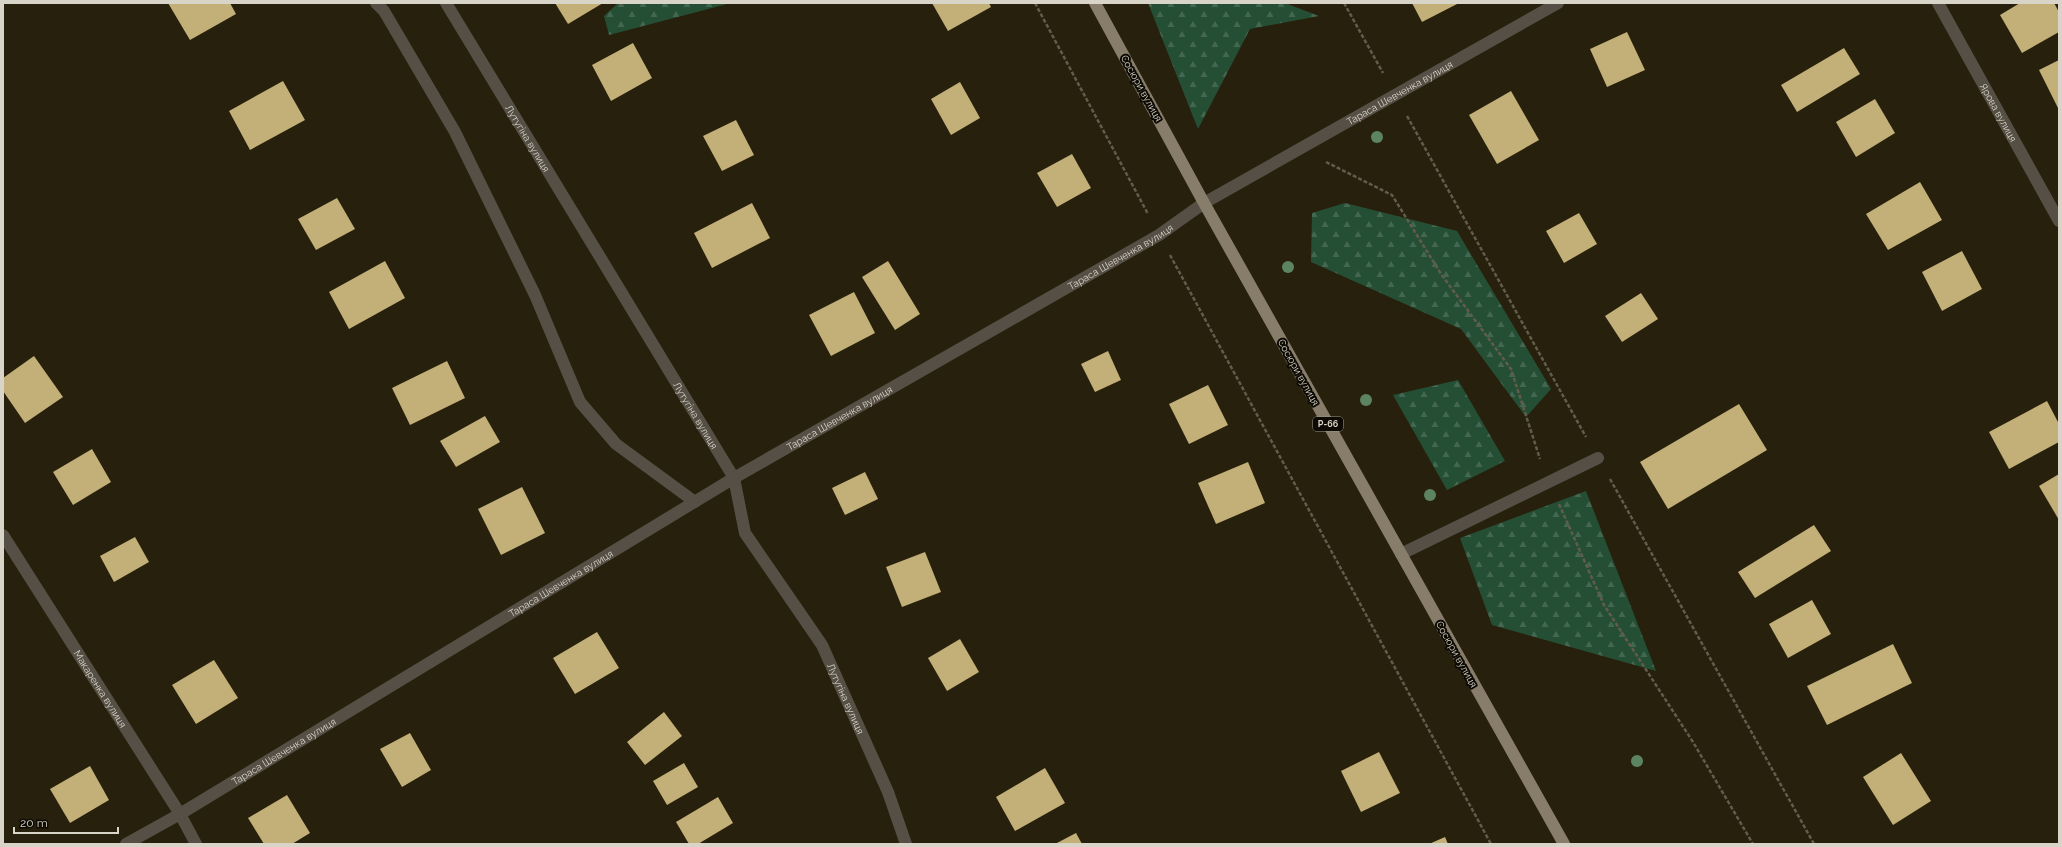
<svg xmlns="http://www.w3.org/2000/svg" width="2062" height="847" font-family="Raleway,sans-serif">
<defs>
<pattern id="forest-firs" width="22" height="20" patternUnits="userSpaceOnUse"><rect width="22" height="20" fill="#254f35"/><path d="M5 1l3.5 6h-7zM16 11l3.5 6h-7z" fill="#446751"/></pattern>
</defs>
<rect width="100%" height="100%" fill="#27200c"/>
<!-- forest -->
<g fill="url(#forest-firs)">
<path d="M618,3H731L609,35L604,16Z"/>
<path d="M1148,3H1285L1319,16L1250,29L1198,129Z"/>
<path d="M1345,203L1457,231L1551,389L1526,417L1461,329L1311,262L1312,213Z"/>
<path d="M1458,380L1505,461L1447,490L1393,395Z"/>
<path d="M1586,491L1656,671L1492,625L1460,538Z"/>
</g>
<!-- building -->
<g fill="#c2b078">
<path d="M168,3H230L236,14L190,40Z"/>
<path d="M555,3H603L568,24Z"/>
<path d="M932,3H989L991,7L948,31Z"/>
<path d="M1412,3H1459L1422,22Z"/>
<path d="M2020,3H2054L2059,12V32L2022,53L2000,15Z"/>
<path d="M1627,32L1645,70L1607,87L1590,49Z"/>
<path d="M633,43L652,78L611,101L592,65Z"/>
<path d="M1844,48L1860,74L1797,112L1781,85Z"/>
<path d="M2059,60V110L2039,70Z"/>
<path d="M283,81L305,120L250,150L229,111Z"/>
<path d="M960,82L980,118L951,135L931,99Z"/>
<path d="M1511,91L1539,140L1497,164L1469,115Z"/>
<path d="M1875,99L1895,133L1856,157L1836,122Z"/>
<path d="M736,120L754,155L722,171L703,136Z"/>
<path d="M1072,154L1091,188L1057,207L1037,173Z"/>
<path d="M1920,182L1942,220L1888,250L1866,214Z"/>
<path d="M337,198L355,229L316,250L298,219Z"/>
<path d="M752,203L770,238L712,268L694,233Z"/>
<path d="M1579,213L1597,244L1564,263L1546,231Z"/>
<path d="M1962,251L1982,289L1942,311L1922,272Z"/>
<path d="M385,261L405,298L349,329L329,292Z"/>
<path d="M888,261L920,314L895,330L862,277Z"/>
<path d="M854,292L875,333L831,356L809,315Z"/>
<path d="M1641,293L1658,319L1622,342L1605,316Z"/>
<path d="M1108,351L1121,380L1095,392L1081,364Z"/>
<path d="M34,356L63,397L25,423L3,391V378Z"/>
<path d="M447,361L465,398L410,425L392,388Z"/>
<path d="M1208,385L1228,425L1189,444L1169,404Z"/>
<path d="M2047,401L2059,424V442L2009,469L1989,432Z"/>
<path d="M1739,404L1767,450L1668,509L1640,462Z"/>
<path d="M485,416L500,442L456,467L440,441Z"/>
<path d="M92,449L111,482L73,505L53,472Z"/>
<path d="M1248,462L1265,503L1216,524L1198,483Z"/>
<path d="M865,472L878,499L845,515L832,488Z"/>
<path d="M2059,474V520L2039,486Z"/>
<path d="M522,487L545,533L501,555L478,509Z"/>
<path d="M1814,525L1831,551L1755,598L1738,572Z"/>
<path d="M135,537L149,562L114,582L100,556Z"/>
<path d="M925,552L941,592L902,607L886,567Z"/>
<path d="M1812,600L1831,634L1788,658L1769,624Z"/>
<path d="M597,632L619,668L575,694L553,658Z"/>
<path d="M960,639L979,672L947,691L928,658Z"/>
<path d="M1893,644L1912,683L1827,725L1807,686Z"/>
<path d="M214,660L238,698L196,724L172,685Z"/>
<path d="M664,712L682,736L645,765L627,742Z"/>
<path d="M410,733L431,770L402,787L380,749Z"/>
<path d="M1379,752L1400,793L1361,812L1341,771Z"/>
<path d="M1901,753L1931,801L1893,825L1863,777Z"/>
<path d="M684,763L698,787L667,805L653,781Z"/>
<path d="M90,766L109,800L70,823L50,789Z"/>
<path d="M1045,768L1065,803L1015,831L996,797Z"/>
<path d="M287,795L310,833L292,844H264L248,818Z"/>
<path d="M718,797L733,823L698,844H689L676,822Z"/>
<path d="M1076,833L1082,844H1055Z"/>
<path d="M1445,837L1448,844H1429Z"/>
</g>
<g fill="none" stroke-linecap="round" stroke-linejoin="round">
<!-- path -->
<g stroke="#625c4b" stroke-width="2.5" stroke-dasharray="4 2" stroke-linecap="butt">
<path d="M1035,3L1148,214"/>
<path d="M1344,3L1383,73"/>
<path d="M1407,116L1586,437"/>
<path d="M1326,162L1392,195L1441,274L1511,369L1540,459"/>
<path d="M1170,255L1491,844"/>
<path d="M1610,479L1814,844"/>
<path d="M1559,504L1604,605L1693,742L1753,844"/>
</g>
<!-- minor -->
<g stroke="#554f46" stroke-width="12">
<path d="M376,3L384,11L455,132L535,295L580,402L616,444L695,502"/>
<path id="s1" d="M446,3L734,478L745,533L822,645L888,792L906,844"/>
<path id="s2" d="M1938,3L2059,221"/>
<path id="s3" d="M3,535L180,814L196,844"/>
<path d="M1401,554L1598,458"/>
<path id="s4" d="M126,844L180,814L734,478L1159,235L1204,203L1558,3"/>
</g>
<!-- major -->
<path stroke="#887d6b" stroke-width="12" d="M1095,3L1204,203L1564,844"/>
</g>
<!-- trees -->
<g fill="#5c8460">
<circle cx="1377" cy="137" r="6"/>
<circle cx="1288" cy="267" r="6"/>
<circle cx="1366" cy="400" r="6"/>
<circle cx="1430" cy="495" r="6"/>
<circle cx="1637" cy="761" r="6"/>
</g>
<g text-anchor="middle" stroke-width="4" stroke-linejoin="round" paint-order="stroke">
<!-- shield labels -->
<rect fill="#0d0a04" stroke="#9b978c" stroke-width="1" x="1313" y="417" width="30" height="14" rx="3"/>
<g font-size="9" font-weight="bold" fill="#d8d4c7">
<text x="1328" y="427">Р-66</text>
</g>
<!-- street labels -->
<g font-size="10" fill="#d8d4c7" stroke="#0d0a04">
<text transform="translate(1142 88) rotate(61)" y="4">Сосюри вулиця</text>
<text dy="4" stroke="none"><textPath href="#s4" startOffset="1479">Тараса Шевченка вулиця</textPath></text>
<text dy="4" stroke="none"><textPath href="#s2" startOffset="125">Ярова вулиця</textPath></text>
<text dy="4" stroke="none"><textPath href="#s1" startOffset="158">Лутугіна вулиця</textPath></text>
<text dy="4" stroke="none"><textPath href="#s4" startOffset="1155">Тараса Шевченка вулиця</textPath></text>
<text transform="translate(1299 372) rotate(61)" y="4">Сосюри вулиця</text>
<text dy="4" stroke="none"><textPath href="#s1" startOffset="482">Лутугіна вулиця</textPath></text>
<text dy="4" stroke="none"><textPath href="#s4" startOffset="831">Тараса Шевченка вулиця</textPath></text>
<text dy="4" stroke="none"><textPath href="#s4" startOffset="507">Тараса Шевченка вулиця</textPath></text>
<text transform="translate(1457 654) rotate(61)" y="4">Сосюри вулиця</text>
<text dy="4" stroke="none"><textPath href="#s3" startOffset="182">Макаренка вулиця</textPath></text>
<text dy="4" stroke="none"><textPath href="#s1" startOffset="806">Лутугіна вулиця</textPath></text>
<text dy="4" stroke="none"><textPath href="#s4" startOffset="183">Тараса Шевченка вулиця</textPath></text>
</g>
</g>
<!-- border -->
<rect width="2062" height="847" fill="none" stroke="#d8d4c7" stroke-width="8"/>
<!-- scale -->
<path d="M14 827v6h104v-6" fill="none" stroke="#d8d4c7" stroke-width="2"/>
<text x="20" y="827" font-size="12" fill="#d8d4c7" stroke="#0d0a04" stroke-width="3" paint-order="stroke">20 m</text>
</svg>
